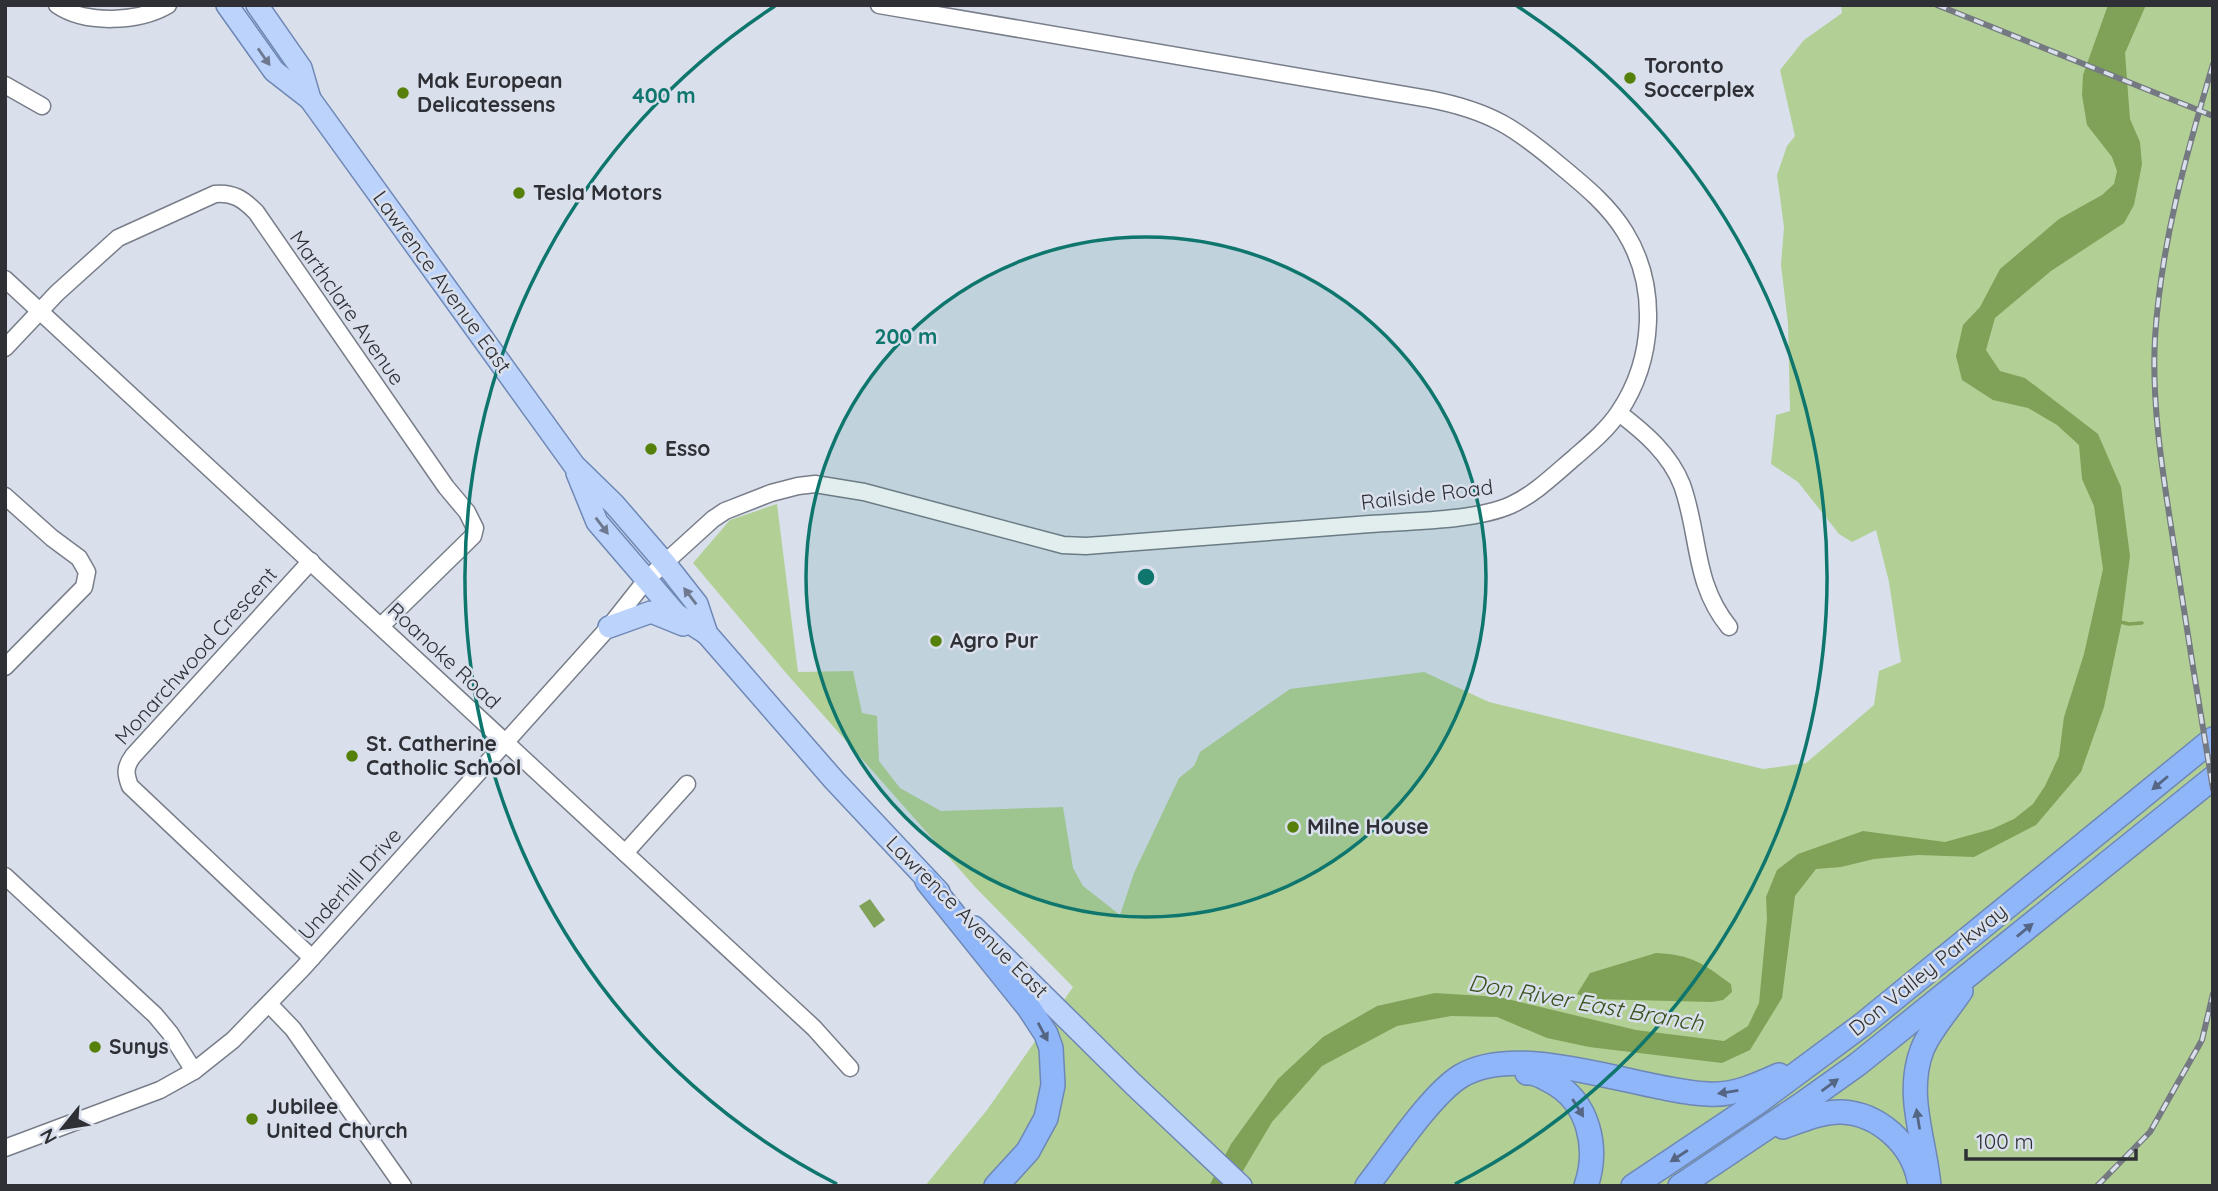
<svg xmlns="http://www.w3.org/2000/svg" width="2218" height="1191" font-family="Quicksand,sans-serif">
<rect width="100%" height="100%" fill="#d9e0ec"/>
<!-- green -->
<path fill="#b2d095" d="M1841,5H2213V1186H925L987,1110L1073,987L976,888L786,673L693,563L730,520L777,504L798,672L853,671L862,713L877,716L879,761L900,788L941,811L1063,807L1073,868L1083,886L1120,915L1134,873L1179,778L1194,766L1200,752L1290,689L1424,672L1489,702L1763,769L1806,763L1874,705L1879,671L1901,662L1889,582L1876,530L1852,542L1839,534L1798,482L1771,464L1776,415L1790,411L1788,324L1781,265L1784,227L1777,175L1787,146L1795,136L1780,70L1804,40L1842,13Z"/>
<!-- water -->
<g fill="#7fa258">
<path d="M2108,5H2146L2125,53L2130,119L2140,142L2142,164L2134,205L2124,223L2051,271L1995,318L1986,350L2000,371L2025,378L2098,434L2121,487L2130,556L2121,626L2104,707L2081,772L2036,825L1974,857L1918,855L1874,859L1841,867L1816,869L1795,896L1782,998L1750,1050L1722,1063L1589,1047L1547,1038L1497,1017L1451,1016L1397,1026L1322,1066L1272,1122L1234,1186H1209L1231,1144L1278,1079L1323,1037L1377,1006L1435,993L1499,997L1636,1030L1724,1041L1748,1026L1759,1003L1767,919L1766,897L1777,870L1798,854L1863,831L1945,842L1992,829L2014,819L2033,804L2045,786L2059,756L2064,717L2084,654L2103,569L2094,506L2082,479L2079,445L2057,425L2028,408L1993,400L1962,380L1956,356L1963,325L1980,307L2000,269L2059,219L2102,195L2114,184L2117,171L2112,157L2087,125L2082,95L2083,75Z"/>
<path d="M870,899L885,920L874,928L859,906Z"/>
<path d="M1656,953C1693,955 1702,963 1731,984L1732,992L1723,1000L1712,1002L1591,999L1577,994L1590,973Z"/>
</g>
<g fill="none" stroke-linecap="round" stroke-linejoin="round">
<!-- stream -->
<path stroke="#7fa258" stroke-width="3.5" d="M2120,622L2129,624L2142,623"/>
<defs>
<g id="minor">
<path d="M57,5C86,25 139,22 168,5"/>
<path d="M5,85L42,106"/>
<path d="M5,279L814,1028L850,1068"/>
<path d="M5,348L57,293L118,238L215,194C233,192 243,199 256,212L446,487L467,512L475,528L473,536L381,626"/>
<path d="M1619,413C1644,432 1670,454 1682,485C1700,535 1693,583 1729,627"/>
<path d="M5,496L52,538L79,558L87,572L84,587L5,667"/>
<path d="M311,561L133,756C125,767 125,773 130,786L312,958"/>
<path d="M625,853L687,784"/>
<path d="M5,876L155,1015L170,1033L194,1071"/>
<path d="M269,1004L293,1029L403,1186"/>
<path d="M5,1148L160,1090L194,1071L233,1040L303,968L609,627L647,579L713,519L725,511L771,493L798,486L815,484L864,492L1063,545L1086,546C1181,539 1276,531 1370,524C1411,521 1475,521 1511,505C1535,494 1555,474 1575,457C1590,444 1607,430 1619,412C1654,360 1659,287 1625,232C1609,206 1586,187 1563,168C1516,128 1491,111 1429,99L879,5"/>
</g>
<g id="major">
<path d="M227,5L274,71L310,99L574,465L614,504L664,562L697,604L707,634L834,780L939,892"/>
<path d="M257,5L301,68L310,99"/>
<path d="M577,473L597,522L676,614L707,634"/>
<path d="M609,627L651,612L683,625"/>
<path d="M974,927L1133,1084L1241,1186"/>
</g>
<g id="highway">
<path d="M927,881L1029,1008L1046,1034L1051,1048L1053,1085L1046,1118L1028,1151L996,1186"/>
<path d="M1527,1073C1536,1072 1543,1077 1552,1082C1589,1102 1599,1148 1586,1186"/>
<path d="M1783,1127C1800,1121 1823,1111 1842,1112C1879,1114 1912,1144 1919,1180"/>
<path d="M1367,1186C1390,1157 1431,1094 1461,1076C1521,1040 1640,1091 1708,1094C1733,1096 1757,1085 1779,1075"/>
<path d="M1633,1186L1757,1103L1862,1025L2213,739"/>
<path d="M1680,1186L1802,1104L1858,1064L2213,778"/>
<path d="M1929,1186C1925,1140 1905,1095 1922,1050C1929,1031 1950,1008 1961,991"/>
</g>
</defs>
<!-- minor casing -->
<use href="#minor" stroke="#787e89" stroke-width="19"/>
<!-- major casing -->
<use href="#major" stroke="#6e87b5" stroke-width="24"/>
<!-- highway casing -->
<use href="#highway" stroke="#6e87b5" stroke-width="26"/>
<!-- minor -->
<use href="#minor" stroke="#fff" stroke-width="16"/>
<!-- major -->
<use href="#major" stroke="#bcd3fc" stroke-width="21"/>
<!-- highway -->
<use href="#highway" stroke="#90b6fa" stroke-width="23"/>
<defs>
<g id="rail">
<path d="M1937,5L2213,116"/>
<path d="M2213,64C2186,155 2161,243 2155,338C2151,411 2165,486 2176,559C2188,636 2200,712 2213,789"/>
<path d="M2097,1186L2150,1132L2202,1040L2213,994"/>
</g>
</defs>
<!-- rail casing -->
<use href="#rail" stroke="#757981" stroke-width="6"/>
<!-- rail -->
<use href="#rail" stroke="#d9e0ec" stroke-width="3.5" stroke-dasharray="10" stroke-linecap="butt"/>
</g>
<!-- one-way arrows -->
<defs><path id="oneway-solid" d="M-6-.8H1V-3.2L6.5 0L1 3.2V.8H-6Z" transform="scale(1.75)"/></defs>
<g fill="#6e798f">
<use href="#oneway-solid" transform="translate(264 57) rotate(55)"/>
<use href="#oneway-solid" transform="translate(602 526) rotate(53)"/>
<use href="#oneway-solid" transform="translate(690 596) rotate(-127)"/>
</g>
<g fill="#556684">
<use href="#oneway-solid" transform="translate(2160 783) rotate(140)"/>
<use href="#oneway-solid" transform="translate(2025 930) rotate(-39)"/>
<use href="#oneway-solid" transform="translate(1043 1032) rotate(62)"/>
<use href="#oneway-solid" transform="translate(1830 1085) rotate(-36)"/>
<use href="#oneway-solid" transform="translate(1728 1092) rotate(171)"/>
<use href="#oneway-solid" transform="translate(1578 1108) rotate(58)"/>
<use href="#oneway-solid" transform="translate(1918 1119) rotate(-99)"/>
<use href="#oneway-solid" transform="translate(1679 1156) rotate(147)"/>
</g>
<!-- distance rings -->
<circle cx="1146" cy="577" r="340" fill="#0f766e" fill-opacity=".12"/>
<g fill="none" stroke="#0f766e" stroke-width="3.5">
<circle cx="1146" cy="577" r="340"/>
<path d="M837 1184A681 681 0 0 1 775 6M1517 6A681 681 0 0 1 1455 1184"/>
</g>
<!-- markers -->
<g fill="#55810b" stroke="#d9e0ec" stroke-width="2.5">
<circle cx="1630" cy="78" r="7"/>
<circle cx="403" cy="93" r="7"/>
<circle cx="519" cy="193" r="7"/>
<circle cx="651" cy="449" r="7"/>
<circle cx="936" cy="641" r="7"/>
<circle cx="352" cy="756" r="7"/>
<circle cx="1293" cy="827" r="7"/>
<circle cx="95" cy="1047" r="7"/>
<circle cx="252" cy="1119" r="7"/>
</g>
<g text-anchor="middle" stroke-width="5" stroke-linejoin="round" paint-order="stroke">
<!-- poi labels -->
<g font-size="21" font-weight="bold" fill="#2e3035" stroke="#d9e0ec" text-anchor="start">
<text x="1644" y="73">Toronto<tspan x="1644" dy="24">Soccerplex</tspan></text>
<text x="417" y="88">Mak European<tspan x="417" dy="24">Delicatessens</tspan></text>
<text x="533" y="200">Tesla Motors</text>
<text x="665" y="456">Esso</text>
<text x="950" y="648">Agro Pur</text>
<text x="366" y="751">St. Catherine<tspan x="366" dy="24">Catholic School</tspan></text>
<text x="1307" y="834">Milne House</text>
<text x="109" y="1054">Sunys</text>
<text x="266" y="1114">Jubilee<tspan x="266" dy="24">United Church</tspan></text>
</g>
<!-- street labels -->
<g font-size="21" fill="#2e3035" stroke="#d9e0ec">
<text transform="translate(442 282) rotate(54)" y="7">Lawrence Avenue East</text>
<text transform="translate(347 308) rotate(55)" y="7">Marthclare Avenue</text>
<text transform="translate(1427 495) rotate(-7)" y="7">Railside Road</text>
<text transform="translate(196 656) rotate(-48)" y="7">Monarchwood Crescent</text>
<text transform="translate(444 656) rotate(43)" y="7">Roanoke Road</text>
<text transform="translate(350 884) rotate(-48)" y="7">Underhill Drive</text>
<text transform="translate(967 917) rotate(45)" y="7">Lawrence Avenue East</text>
<text transform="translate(1928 970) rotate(-39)" y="7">Don Valley Parkway</text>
</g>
<!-- water labels -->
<g font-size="23" font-style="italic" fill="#374f1a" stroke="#d9e0ec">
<text transform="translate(1586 1003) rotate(10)" y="8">Don River East Branch</text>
</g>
</g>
<circle cx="1146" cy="577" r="10" fill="#0f766e" stroke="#d9e0ec" stroke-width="3.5"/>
<g font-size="21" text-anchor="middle" font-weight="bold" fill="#0f766e" stroke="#d9e0ec" stroke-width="5" stroke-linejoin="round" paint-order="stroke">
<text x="664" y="103">400 m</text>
<text x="906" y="344">200 m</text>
</g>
<!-- border -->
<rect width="2218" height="1191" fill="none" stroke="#2e3035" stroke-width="14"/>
<!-- north arrow -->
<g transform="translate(63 1128) rotate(240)" stroke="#d9e0ec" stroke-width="5" paint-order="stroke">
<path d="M0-5L12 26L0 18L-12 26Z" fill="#2e3035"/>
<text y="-10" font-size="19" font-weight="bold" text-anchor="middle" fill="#2e3035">N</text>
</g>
<!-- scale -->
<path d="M1966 1149v10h170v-10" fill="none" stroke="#2e3035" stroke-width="3.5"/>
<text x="1976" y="1149" font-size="21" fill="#2e3035" stroke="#d9e0ec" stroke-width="5" paint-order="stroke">100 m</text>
</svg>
